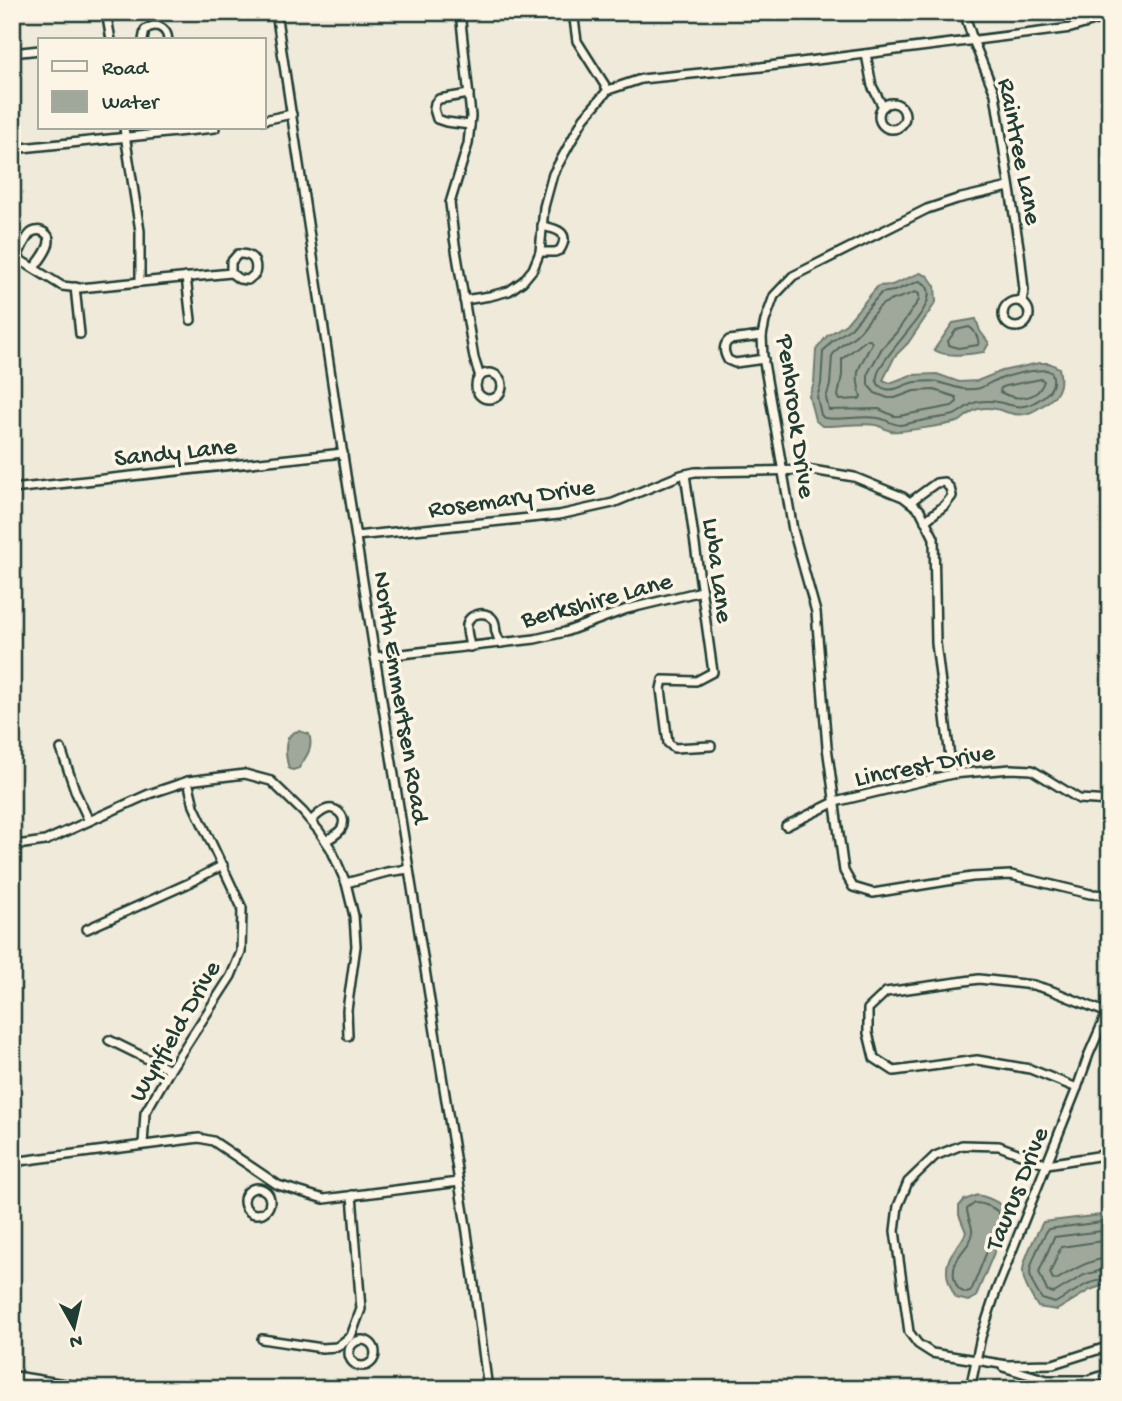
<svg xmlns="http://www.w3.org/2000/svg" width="1122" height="1401" font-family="'Gochi Hand',sans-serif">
<rect width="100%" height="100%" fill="#efeada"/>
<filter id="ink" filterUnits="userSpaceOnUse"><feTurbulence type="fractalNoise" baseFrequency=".0143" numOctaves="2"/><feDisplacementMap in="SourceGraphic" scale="14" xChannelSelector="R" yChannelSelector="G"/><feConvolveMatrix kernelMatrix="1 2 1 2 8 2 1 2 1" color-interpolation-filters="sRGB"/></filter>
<g filter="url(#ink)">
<!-- water -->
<g fill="#9fa89a" stroke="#6c7d71" stroke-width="2">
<path d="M920,273L928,276L935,286L936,302L908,343L895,356L883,380L890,383L911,375L937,374L959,382L977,381L1002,371L1039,363H1049L1059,368C1062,382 1061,392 1049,401C1037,410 1025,418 1010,413C999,410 990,406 978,409C970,411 966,417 960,421C953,424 898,433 891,431C885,430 881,426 876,425C859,422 839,427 822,426L815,420L809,396L814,383L816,350L827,336L846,324L878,286L892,285Z"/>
<path d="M976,319L980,331L989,343L984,352C968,354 948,358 934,350L953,323Z"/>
<path d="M299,731L309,734C314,749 306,756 299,768L293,770L289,769C285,755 282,733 299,731Z"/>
<path d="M978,1195C990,1198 1003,1204 1010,1214L978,1291L976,1297L968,1301L956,1298C948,1284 943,1270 951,1255C956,1247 962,1242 966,1232L959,1215V1206L964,1200Z"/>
<path d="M1110,1214V1283L1090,1290L1057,1310L1038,1307C1032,1297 1022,1282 1023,1270C1024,1258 1037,1233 1043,1222Z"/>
</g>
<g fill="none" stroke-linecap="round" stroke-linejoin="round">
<!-- shore -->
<g stroke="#52685d" stroke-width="2">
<path d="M920,281C961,301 844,376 886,389C897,392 906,382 917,382C923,382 932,380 938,382C952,386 965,392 980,388C985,386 989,383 994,381C1010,375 1030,370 1047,370L1052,373C1055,382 1052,390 1044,396C1015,419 1008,396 977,402C968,404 962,412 954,415C943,418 932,418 921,421C914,422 907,424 900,425C891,424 886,419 878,418C860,415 841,421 824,418L821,415L817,397L821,384L823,352L832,341L851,328L881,293L894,291Z"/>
<path d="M915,292L919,294V300L896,333L882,348L868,373V385L875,393L888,398H895L914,391L934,390L956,397L957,402L952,406L899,416H894L879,409L829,410L826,398L830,385L832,356C838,345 848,342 857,334C867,325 873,311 883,304C889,300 908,296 915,292Z"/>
<path d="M969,327C974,329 980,340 978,345L958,348L949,345L948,341L956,330Z"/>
<path d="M866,340H870L872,343C860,368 853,368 861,397L859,399L840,400L838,396L842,375V359Z"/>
<path d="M1041,379L1044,381C1037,402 1015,400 1000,392L1001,388L1006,386Z"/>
<path d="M975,1203C984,1203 997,1208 1001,1216L972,1289L970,1292L966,1293C953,1290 951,1271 957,1260C961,1251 969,1246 972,1236C974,1226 967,1218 967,1209Z"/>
<path d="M1110,1221L1048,1229C1042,1239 1031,1261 1030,1272C1030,1281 1037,1292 1042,1299L1055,1303L1087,1284L1110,1277"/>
<path d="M1110,1230L1054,1237L1039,1272L1047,1291L1054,1293L1084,1275L1110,1268"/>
<path d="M1110,1240L1061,1247L1050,1273L1053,1279L1056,1280C1073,1270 1090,1259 1110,1258"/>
</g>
<defs>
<g id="minor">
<path d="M106,12L111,40"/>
<path d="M276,12L346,475L467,1232L488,1389"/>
<path d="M460,12L471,116L468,144L450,203L454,238L474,358L480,377"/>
<path d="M573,12L577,41L608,90"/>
<path d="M964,12L973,40L995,94L1020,253L1024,290L1022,302"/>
<path d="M143,40L145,30C155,22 167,27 168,40"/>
<path d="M12,53L40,50"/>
<path d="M866,54L872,86L883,107"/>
<path d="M469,94L439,99L435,103L434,109L437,119L446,122L470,125"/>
<circle cx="892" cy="116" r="13"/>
<path d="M264,120L292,114"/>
<path d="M124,128L140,231V282"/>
<path d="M12,149L215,128"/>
<path d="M1009,187L957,199L927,209L793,276L774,296L765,321L762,336L763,357L793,530L816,612L827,747L844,871L853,887L873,893L972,877L1011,875L1090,894L1110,895"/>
<path d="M540,252H555L560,250C571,232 557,229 542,226"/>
<path d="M12,255L62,286L80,288L231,273L239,279L248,280L255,274C258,261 252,253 238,254L231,262V273"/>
<path d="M17,257C21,250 25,238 31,233C33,231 38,230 41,231C60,237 40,260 34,268"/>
<path d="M186,277L191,320"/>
<path d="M75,287L80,334"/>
<path d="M464,300L490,296L509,291L523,281L533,269L540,252L544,207L553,174L584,118L608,90L641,79L761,67L1071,28L1091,22L1110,14"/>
<circle cx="1016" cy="314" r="13"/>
<path d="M762,336L729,340C722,346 724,353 728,360L735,363L764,359"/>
<circle cx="489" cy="386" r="13"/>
<path d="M685,474L713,672L696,681L663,680L661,689L668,743L674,748L711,746"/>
<path d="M12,489L343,453"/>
<path d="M910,502L936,483L944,482L950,488L952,496L945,505L925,521"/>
<path d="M356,536L559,515L613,503L681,475L695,472L812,470L854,477L903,497L920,510L934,538L936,643L952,774"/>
<path d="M470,647C469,639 466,631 467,624C470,612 489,610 494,621C496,625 495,628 496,632C497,636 499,640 501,643"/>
<path d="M375,657L535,639L565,632L627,609L702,591"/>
<path d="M61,749L76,793L89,821"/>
<path d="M1108,801L1110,814"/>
<path d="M311,821C315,817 320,812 325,810C334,805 346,815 343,825C341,833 331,837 326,841"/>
<path d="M786,826L835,802L952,774L1011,769L1032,770L1079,799L1110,801"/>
<path d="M17,845L45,841L149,794L188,781L245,774L271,781L303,812L319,831L331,849L346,883L354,916L356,946L347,1010L348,1036"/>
<path d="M346,883L387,872L409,869"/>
<path d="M87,929L187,884L223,865"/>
<path d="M109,1040L170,1070"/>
<path d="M1077,1088L1030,1069L977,1060L894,1071L874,1058L868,1033V1009L886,992L979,979L1033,985L1050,990L1110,1014"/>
<path d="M143,1145L145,1113L170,1070L231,976L241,952L242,908L194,806L188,781"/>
<path d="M1110,1154L1047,1164L999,1146L962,1145L935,1156L908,1182L898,1206L895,1231L909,1332L918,1344L932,1353L1007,1365L1053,1364L1110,1346"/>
<path d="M12,1162L199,1138L213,1141L278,1185L324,1199L459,1182"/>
<circle cx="257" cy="1201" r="13"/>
<path d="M262,1339L322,1348L337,1347L351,1336L361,1309L352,1195"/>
<circle cx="362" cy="1353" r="13"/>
<path d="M1003,1367L1047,1380H1089L1110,1373"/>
<path d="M970,1389L981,1337L996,1291L1077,1088L1089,1054L1110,1006"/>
</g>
<path id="major" d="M12,1377L86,1389"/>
</defs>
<!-- minor casing -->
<use href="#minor" stroke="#1f3d34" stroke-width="12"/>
<!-- major casing -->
<use href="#major" stroke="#1f3d34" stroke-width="15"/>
<!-- minor -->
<use href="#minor" stroke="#fcf5e5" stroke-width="7"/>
<!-- major -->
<use href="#major" stroke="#fcf5e5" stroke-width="10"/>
</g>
</g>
<g text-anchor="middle" stroke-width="7" stroke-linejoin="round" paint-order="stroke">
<!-- street labels -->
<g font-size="26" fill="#1f3d34" stroke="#fcf5e5">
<text transform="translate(1022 151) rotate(79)" y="9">Raintree Lane</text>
<text transform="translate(798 416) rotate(82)" y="9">Penbrook Drive</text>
<text transform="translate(175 450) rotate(-6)" y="9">Sandy Lane</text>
<text transform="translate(511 496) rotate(-8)" y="9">Rosemary Drive</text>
<text transform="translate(720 570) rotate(82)" y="9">Luba Lane</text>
<text transform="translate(596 598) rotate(-15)" y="9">Berkshire Lane</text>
<text transform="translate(403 697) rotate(81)" y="9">North Emmertsen Road</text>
<text transform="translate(924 763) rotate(-11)" y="9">Lincrest Drive</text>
<text transform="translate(173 1030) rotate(-60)" y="9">Wynfield Drive</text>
<text transform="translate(1015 1188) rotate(-68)" y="9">Taurus Drive</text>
</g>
</g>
<!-- margin -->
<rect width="1122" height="1401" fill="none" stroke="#fcf5e5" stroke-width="42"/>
<rect x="21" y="21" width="1080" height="1359" fill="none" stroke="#1f3d34" stroke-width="2.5" filter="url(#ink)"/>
<!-- legend -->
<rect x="38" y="38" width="228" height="91" fill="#fcf5e5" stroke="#a4ab9e" stroke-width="2"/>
<rect x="52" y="61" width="35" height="10" fill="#fcf5e5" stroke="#a4ab9e" stroke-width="2"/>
<text x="102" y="74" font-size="21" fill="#1f3d34">Road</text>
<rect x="52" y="91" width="35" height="21" fill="#9fa89a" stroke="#a4ab9e" stroke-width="2"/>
<text x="102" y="108" font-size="21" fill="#1f3d34">Water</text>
<!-- north arrow -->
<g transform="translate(74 1327) rotate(172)" stroke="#fcf5e5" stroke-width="5" paint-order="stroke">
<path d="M0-5L12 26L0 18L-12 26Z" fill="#1f3d34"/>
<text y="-10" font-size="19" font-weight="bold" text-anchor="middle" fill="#1f3d34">N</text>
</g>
</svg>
